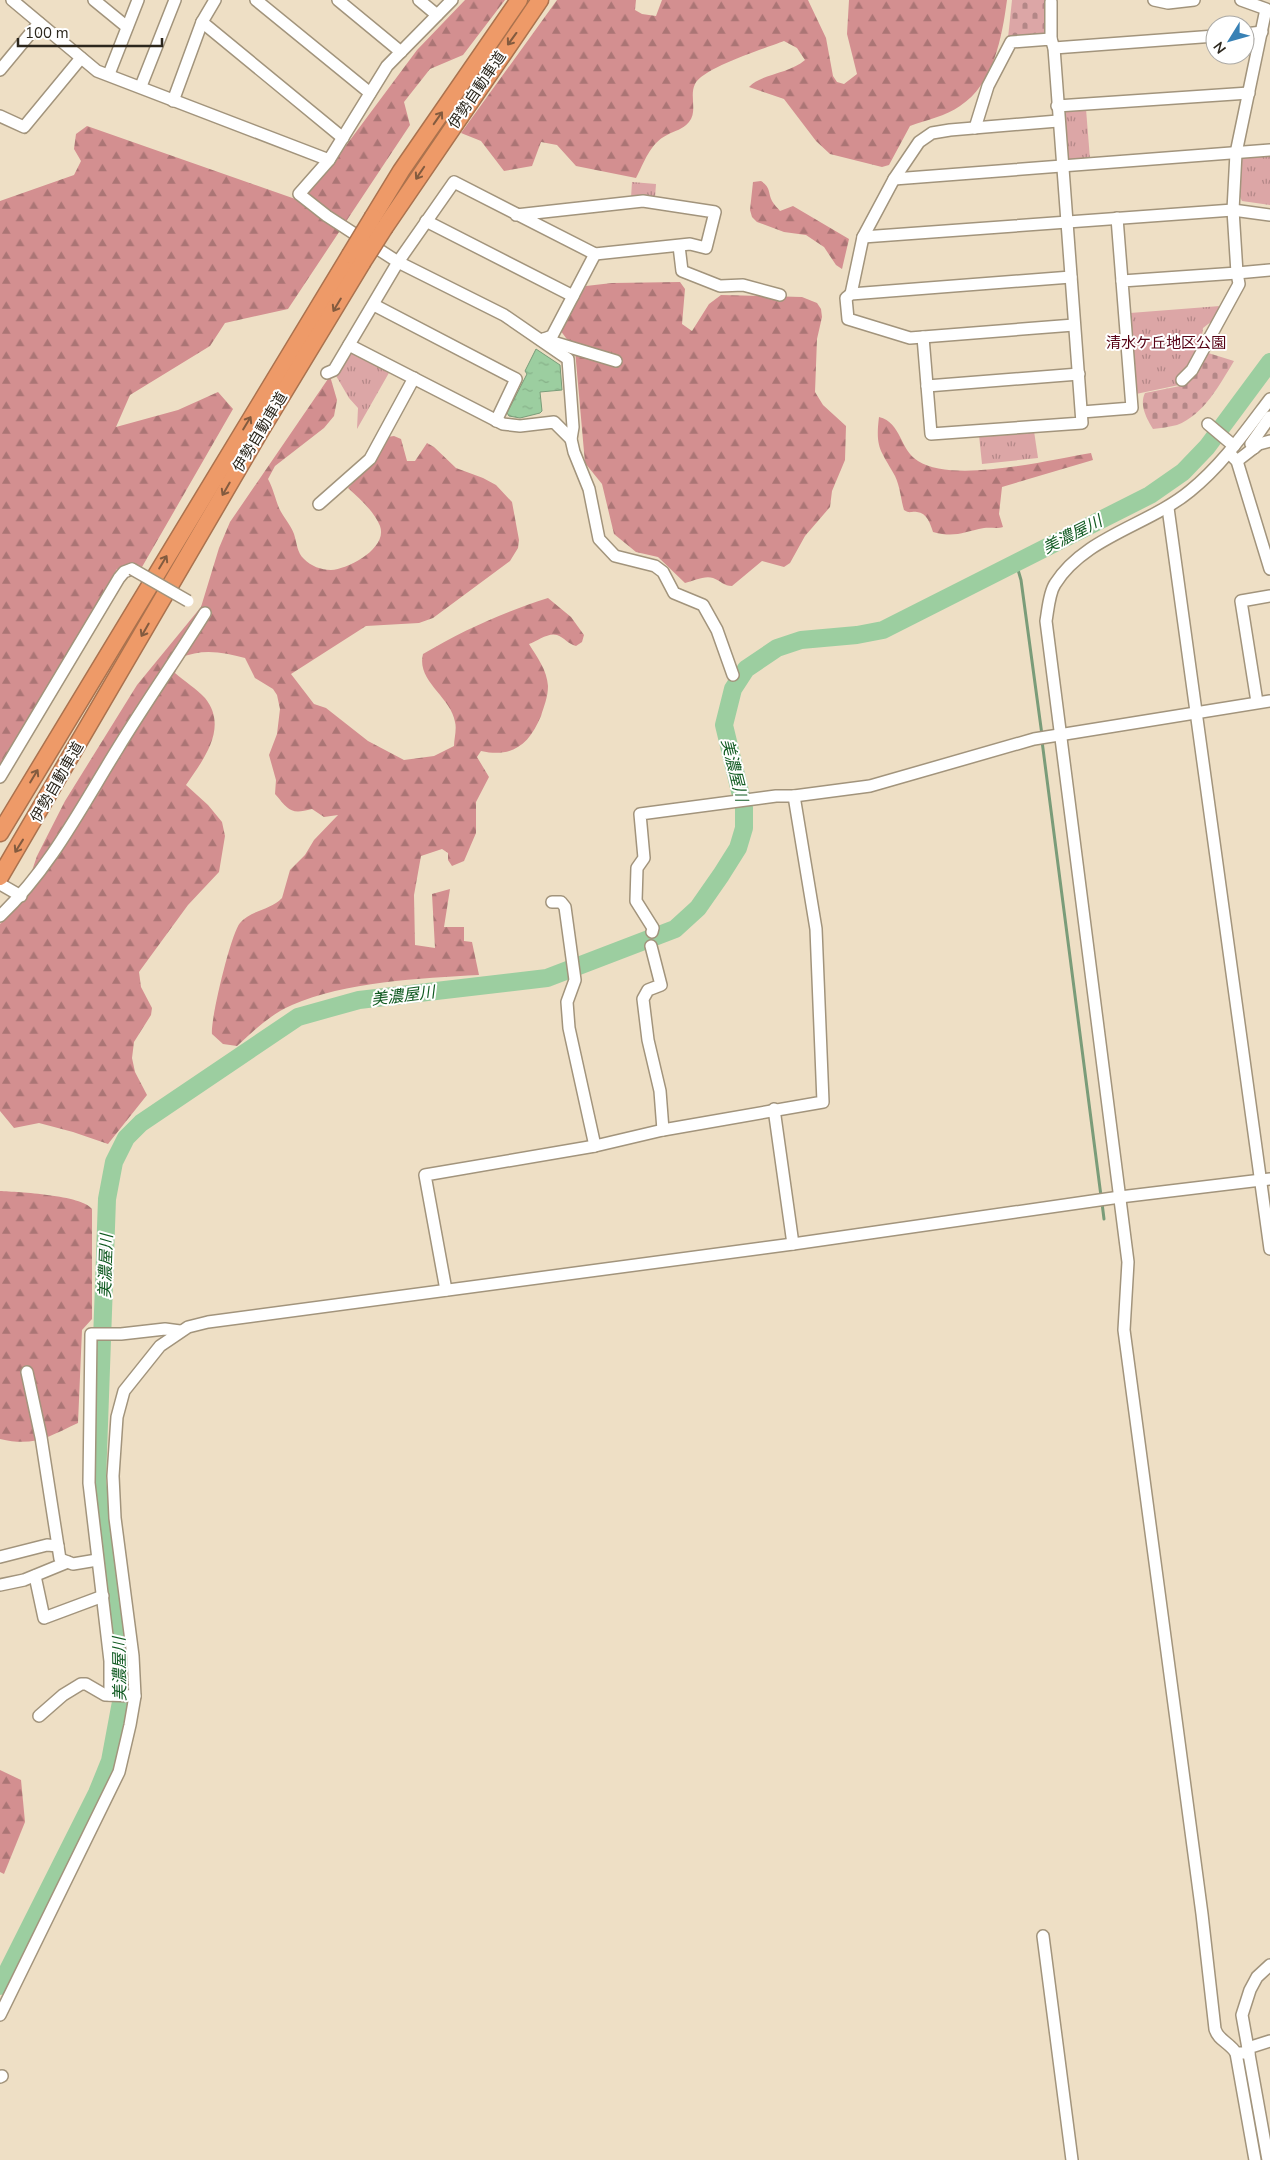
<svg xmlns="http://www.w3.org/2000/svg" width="1270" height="2160" font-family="'Nunito Sans','Noto Sans JP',sans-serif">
<defs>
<pattern id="forest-firs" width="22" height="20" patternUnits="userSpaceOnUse" patternTransform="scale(1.25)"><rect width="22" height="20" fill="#d38f90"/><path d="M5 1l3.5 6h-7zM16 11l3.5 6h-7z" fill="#ab7575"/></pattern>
<pattern id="cemetery-stones" width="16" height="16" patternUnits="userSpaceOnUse" patternTransform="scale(1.25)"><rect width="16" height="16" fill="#dca6a6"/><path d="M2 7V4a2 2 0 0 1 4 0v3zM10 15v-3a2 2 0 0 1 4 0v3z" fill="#b38787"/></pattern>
<pattern id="park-tufts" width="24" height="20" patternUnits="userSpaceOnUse" patternTransform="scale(1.25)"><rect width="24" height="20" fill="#dca6a6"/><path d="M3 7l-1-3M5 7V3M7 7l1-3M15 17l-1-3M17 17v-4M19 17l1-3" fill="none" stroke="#b38787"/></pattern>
<pattern id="water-ripples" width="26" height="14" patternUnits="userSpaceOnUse" patternTransform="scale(1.25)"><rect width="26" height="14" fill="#9ccea0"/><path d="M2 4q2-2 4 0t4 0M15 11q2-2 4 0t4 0" fill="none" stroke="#87b189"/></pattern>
</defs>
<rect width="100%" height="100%" fill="#eedfc5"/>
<!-- forest -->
<g fill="url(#forest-firs)">
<path d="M465,0H505L463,55L430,69L404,102L410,125L288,309L225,323L210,346L130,395L116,427L178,410L218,392L233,409L142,567L117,569L0,769V201L74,175L81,161L74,149L76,134L87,126L301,201L333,163L417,50Z"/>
<path d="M557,0H636L635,10L642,14L656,16L662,0H808L826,38L833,76L837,82L844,84L857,74L847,34L849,0H1007C1002,37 994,84 960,106C946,116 926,120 910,126L889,165L882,167L830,154L816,141L784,99L749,87C760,74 789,74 805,60L797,48L784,41C766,48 702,68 695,84C689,96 698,111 689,122C682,130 676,130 667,135C650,143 644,163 636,178L576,166L557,145L541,142L532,166L504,171L481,141L461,133Z"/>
<path d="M761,181C771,187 768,193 772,201C774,205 778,208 780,211L793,206L849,239L842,269L836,265L824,247L806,235L784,232L757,222L752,217L750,210L753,182Z"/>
<path d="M680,282L685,289L682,324L692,331L709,304L721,295L802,297L817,303L821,309L822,317L817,339L815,392L823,405L846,426L845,460L832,491L830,507L805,536L790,563L784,567L762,561L732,586C724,586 721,581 713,578C705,575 693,581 685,583L658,557L636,552L614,534L602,484L585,463L575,350L560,330L586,286L612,283Z"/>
<path d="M330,376L337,400L334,416L324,428L275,466L268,479C273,488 275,498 279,508C283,517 291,525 294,534C297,543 297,553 304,559C311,566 321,570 331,570C349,569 388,548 380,526C374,511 359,498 348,488L376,458L387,437L394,436L401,439L407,461H415L427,443L434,447L456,468L483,478L496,485L512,502L519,540L518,548L510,561L433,618L419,623L366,626L291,674L314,704L326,708L368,741L404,760L434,756L454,746C454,739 457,729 455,722C451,697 416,681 423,654C463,630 504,612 548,598L571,617L584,635L582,642L576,646C568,644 565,638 557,635C549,632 537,641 529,644C537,657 547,670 548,686C548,697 544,706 541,716C529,745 512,758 481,751L477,757L489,777L476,802V833L464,861L452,866L448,860V853L442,849L421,856L414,895L415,945L435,948L432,894L450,889L444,927H464V941L472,942L479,975C421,978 344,982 292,1005C271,1014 253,1031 237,1046L223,1044L212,1034C210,1021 231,933 240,923C251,910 271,910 282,898L290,870L305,855L314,840L338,815L324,817L312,809C290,815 289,810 275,794L276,780L269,755L277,734L280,709L277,695L273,689L255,678L245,658C223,652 202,648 180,658L175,673C184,681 197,689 205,698C229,728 203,760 186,785L208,805L222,822L225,836L219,872L188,905L139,972L141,987L152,1008L151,1015L134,1042L132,1058L135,1072L147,1095L108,1144L73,1132L39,1123L14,1128L0,1111V924L21,903L37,856L65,801L137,685L201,607L219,548L230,522Z"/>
<path d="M879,417C902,423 899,449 918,461C954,484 1048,460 1091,453L1093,460L1002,487L999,514L1003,527C997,529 990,527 984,528C963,532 955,538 933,532C930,523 927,513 917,512C911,511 910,514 904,510C901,500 900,486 895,476C881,450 875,449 879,417Z"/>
<path d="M0,1191C18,1192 82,1195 92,1209V1319L82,1330L78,1423C48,1437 34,1447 0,1439Z"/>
<path d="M0,1770L21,1780L25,1822L4,1874L0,1872Z"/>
</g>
<!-- cemetery -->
<g fill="url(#cemetery-stones)">
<path d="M1012,0H1047V33L1045,35L1008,38Z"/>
<path d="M1205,352L1234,361C1220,384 1204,415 1177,425C1169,427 1161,428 1153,429C1147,419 1139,405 1145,393L1180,386Z"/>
</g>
<!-- park -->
<g fill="url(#park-tufts)">
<path d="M1086,109L1090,159L1069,161L1066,158L1062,114L1066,110Z"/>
<path d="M1270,154V205L1242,201C1236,191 1236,166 1244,156Z"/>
<path d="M632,182L656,184L655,198H631Z"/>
<path d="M1220,306L1212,321L1203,328C1200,350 1195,364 1178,378L1179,385L1136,394L1130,313Z"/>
<path d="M355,353L390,371L357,429L358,408L349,398L335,374L348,355Z"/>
<path d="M1034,431L1038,458L982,464L979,435Z"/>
</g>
<!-- water -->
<path fill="url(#water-ripples)" stroke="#7a9c79" d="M536,349L560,365L562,390L540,392L542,411L540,413L520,418L509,416L507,413L527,374L525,371Z"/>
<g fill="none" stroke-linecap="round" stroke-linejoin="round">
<!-- stream -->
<g stroke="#7a9c79" stroke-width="3">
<path d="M1016,563L1021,580L1042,735"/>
<path d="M1042,741L1101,1196"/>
<path d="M1102,1203L1104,1219"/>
</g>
<!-- river -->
<path stroke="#9ccea0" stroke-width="18" d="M0,1986L97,1793L110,1761L121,1702L119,1641L97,1481L107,1199L114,1162L126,1138L141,1123L298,1017L359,1000L547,978L675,929L698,908L721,875L738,848L744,828V808L724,725L733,689L746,669L777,648L801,640L857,635L883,630L1150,495L1183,472L1207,447L1270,362"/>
<defs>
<g id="minor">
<path d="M12,0L97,71L329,160"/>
<path d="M94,0L127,27"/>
<path d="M256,0L370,93"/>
<path d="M338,0L401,52"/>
<path d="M419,0L437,15"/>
<path d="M452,0L387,66L329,160L299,194L327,216L398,262L504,315L568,359L573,427L571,439L574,452L589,489L599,539L615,556L655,566L663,572L674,593L703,605L717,630L733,675"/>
<path d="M1154,0L1168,3L1194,0"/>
<path d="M1051,2V39"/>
<path d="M202,22L343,138"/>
<path d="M1245,34L1262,32"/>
<path d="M1054,48L1215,36"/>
<path d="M0,70L39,23"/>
<path d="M109,74L138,0"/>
<path d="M141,86L175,0"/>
<path d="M173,101L202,22L215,0"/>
<path d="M1057,106L1249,93"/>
<path d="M0,116L24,127L81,58"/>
<path d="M894,179L1270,150"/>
<path d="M1117,218L1122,281"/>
<path d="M426,221L573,296"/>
<path d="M863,237L1233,210L1270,215"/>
<path d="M679,246L682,271L720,286L743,285L780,295"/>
<path d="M1071,277L851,294L846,298L848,319L910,338L1074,325"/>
<path d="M851,294L863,237L894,179L919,142L932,133L950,130L1058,121"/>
<path d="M374,305L516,379L496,421"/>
<path d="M923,337L931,434L1082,423L1054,48L1051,39L1011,42L988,86L975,128"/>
<path d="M543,339L616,361"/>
<path d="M544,339L552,336L595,254"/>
<path d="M349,345L503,424L520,426L554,422L571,439"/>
<path d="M327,373L334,370L398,262L454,182L595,254L690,244L706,248L715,212L643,201L516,215"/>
<path d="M1182,380L1192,370L1239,284L1237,273L1270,270"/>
<path d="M927,386L1079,374"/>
<path d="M1082,412L1132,408L1122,281L1237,273L1233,210L1236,153L1266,9L1241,0"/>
<path d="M1208,424L1234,446"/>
<path d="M1254,448L1251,444L1270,417"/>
<path d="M1229,453L1237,461L1270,569"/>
<path d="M1237,461L1259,444L1270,441"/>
<path d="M319,504L370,459L414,378"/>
<path d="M1168,508L1270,1249"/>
<path d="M1257,702L1241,601L1270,596"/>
<path d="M0,777L119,578L124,572L132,569"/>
<path d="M0,884L21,896"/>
<path d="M552,902H561L565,907L575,980L567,1002L569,1028L595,1146"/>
<path d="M0,916C50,869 82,806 118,748C146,702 177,658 205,613"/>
<path d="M652,932L653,928L636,901L637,868L644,858L640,814L776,796H794L870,786L1034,739L1270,701"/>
<path d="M651,946L661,985L648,990L643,999L648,1040L660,1091L663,1130"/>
<path d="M774,1109L793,1244"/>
<path d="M446,1290L425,1175L595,1146L663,1130L823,1102L816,929L794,796"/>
<path d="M27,1372L41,1437L60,1559L73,1564L97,1560"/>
<path d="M0,1557L47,1545L58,1546"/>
<path d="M35,1576L44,1618L103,1596"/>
<path d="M0,1585L24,1580L68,1562"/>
<path d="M110,1695V1661L89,1483L91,1334H121L165,1329L180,1331"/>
<path d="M39,1716L63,1695L81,1684H86L105,1695L135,1696"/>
<path d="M1043,1936L1072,2160"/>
<path d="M0,2015L119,1772L130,1725L135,1696L133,1656L115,1518L113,1476L117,1417L124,1391L160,1346L188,1327L208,1322L793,1244L1120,1197L1270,1179"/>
<path d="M1248,2048L1270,2041"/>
<path d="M1236,2053L1255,2160"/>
<path d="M1249,2053H1236C1230,2043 1218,2040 1215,2029L1202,1914L1124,1330L1128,1262L1046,621C1048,610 1049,593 1055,584C1084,537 1149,525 1190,491C1222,465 1245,432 1270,399"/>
<path d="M0,2077L2,2076"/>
<path d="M1268,2160L1242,2015L1250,1990L1257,1977L1270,1965"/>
</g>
<g id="highway">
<path d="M373,217L401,171L519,0"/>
<path d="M385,227L540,0"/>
<path d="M0,833L350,255"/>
<path d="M0,877L258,435L362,263"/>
</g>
</defs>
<!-- minor casing -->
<use href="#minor" stroke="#a2947c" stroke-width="14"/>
<!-- highway casing -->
<use href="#highway" stroke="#aa724e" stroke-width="19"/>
<!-- minor -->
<use href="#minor" stroke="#fff" stroke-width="11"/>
<!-- highway -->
<use href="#highway" stroke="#ee9a68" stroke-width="16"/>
<defs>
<path id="minor-bridge" d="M132,569L188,601"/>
<g id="highway-bridge">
<path d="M350,255L373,217"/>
<path d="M362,263L385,227"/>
</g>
</defs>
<!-- minor-bridge casing -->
<use href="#minor-bridge" stroke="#a2947c" stroke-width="14" stroke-linecap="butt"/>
<!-- highway-bridge casing -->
<use href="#highway-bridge" stroke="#aa724e" stroke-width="19" stroke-linecap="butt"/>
<!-- minor-bridge -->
<use href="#minor-bridge" stroke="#fff" stroke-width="11"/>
<!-- highway-bridge -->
<use href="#highway-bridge" stroke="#ee9a68" stroke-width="16"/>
</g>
<!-- one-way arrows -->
<defs><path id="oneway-shaft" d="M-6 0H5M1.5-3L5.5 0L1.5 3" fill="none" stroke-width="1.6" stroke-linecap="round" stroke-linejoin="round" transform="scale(1.25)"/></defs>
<g stroke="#835b3f">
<use href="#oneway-shaft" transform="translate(512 39) rotate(126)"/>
<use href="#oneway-shaft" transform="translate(438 118) rotate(-55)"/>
<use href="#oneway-shaft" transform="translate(420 173) rotate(124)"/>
<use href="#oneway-shaft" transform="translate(337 305) rotate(121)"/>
<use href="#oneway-shaft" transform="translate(247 423) rotate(-59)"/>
<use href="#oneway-shaft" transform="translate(226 489) rotate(120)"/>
<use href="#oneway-shaft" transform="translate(163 562) rotate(-59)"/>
<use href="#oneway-shaft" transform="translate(145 630) rotate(120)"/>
<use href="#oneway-shaft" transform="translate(34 776) rotate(-59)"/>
<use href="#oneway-shaft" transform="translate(19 846) rotate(122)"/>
</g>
<g text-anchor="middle" stroke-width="4" stroke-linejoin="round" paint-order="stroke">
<!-- street labels -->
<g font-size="15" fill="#2c271d" stroke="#fff">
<text transform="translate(477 90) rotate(-56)" y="5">伊勢自動車道</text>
<text transform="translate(260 432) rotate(-59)" y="5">伊勢自動車道</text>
<text transform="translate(57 782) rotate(-60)" y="5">伊勢自動車道</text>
</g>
<!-- park labels -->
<g font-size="15" fill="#550113" stroke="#fff">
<text x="1166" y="348">清水ケ丘地区公園</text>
</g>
<!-- water labels -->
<g font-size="16" font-style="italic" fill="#105a21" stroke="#fff">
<text transform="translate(1072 534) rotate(-27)" y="6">美濃屋川</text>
<text transform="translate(735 770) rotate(76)" y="6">美濃屋川</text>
<text transform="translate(403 995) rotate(-7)" y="6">美濃屋川</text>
<text transform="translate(105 1266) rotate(-88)" y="6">美濃屋川</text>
<text transform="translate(119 1669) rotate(-91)" y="6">美濃屋川</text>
</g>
</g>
<!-- north arrow -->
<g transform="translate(1230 40) rotate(233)"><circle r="24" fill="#ffffff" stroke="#aba9a5"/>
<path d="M0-4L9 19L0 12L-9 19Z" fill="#3881b5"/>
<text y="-8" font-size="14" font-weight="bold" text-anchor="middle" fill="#2c271d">N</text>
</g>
<!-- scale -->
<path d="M18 38v8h144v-8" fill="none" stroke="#2c271d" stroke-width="2.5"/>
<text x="25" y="38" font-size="15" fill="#2c271d" stroke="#ffffff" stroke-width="4" paint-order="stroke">100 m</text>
</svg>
